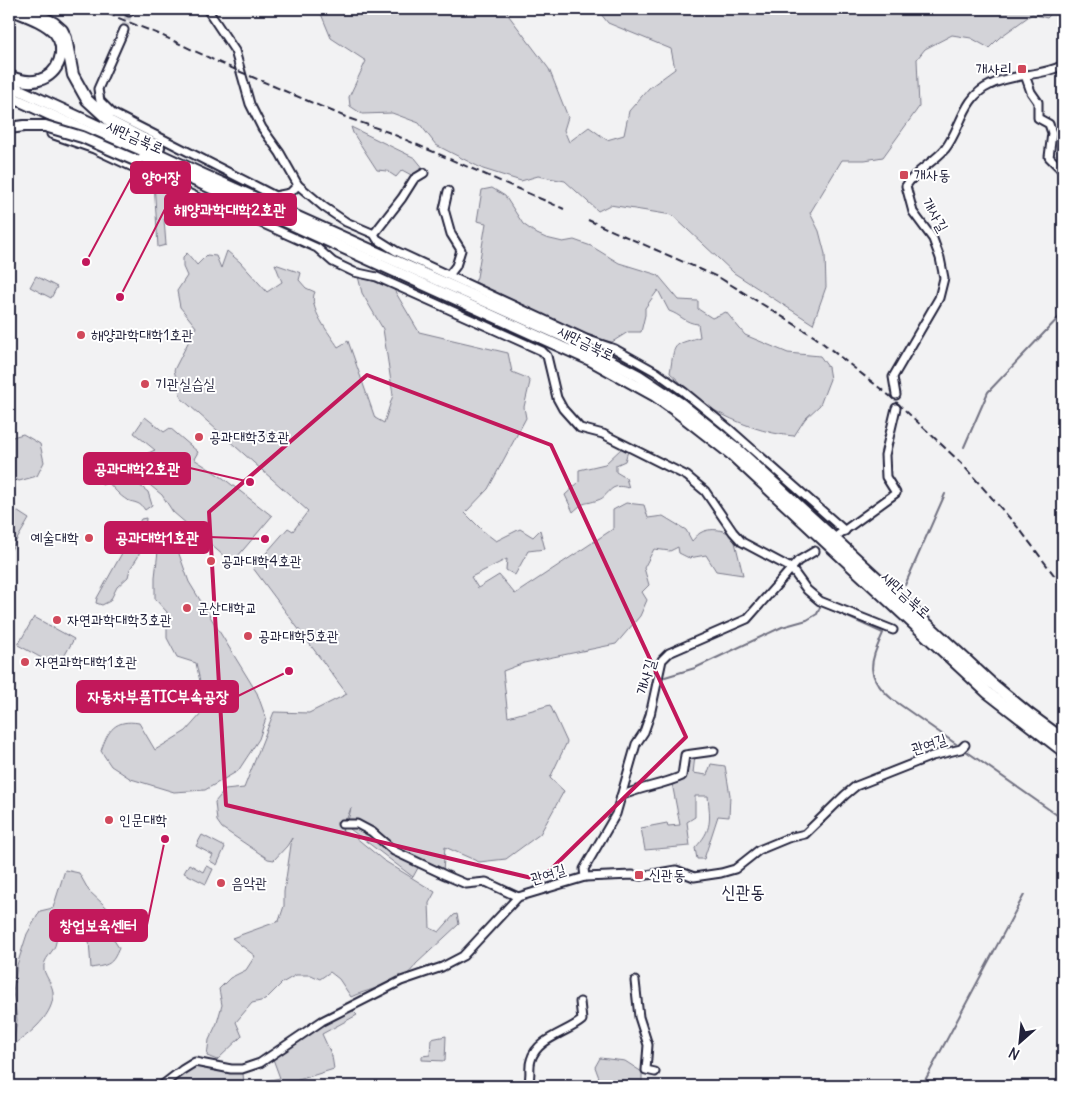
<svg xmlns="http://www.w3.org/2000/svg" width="1072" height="1095" font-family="Delius,'Poor Story',sans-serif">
<rect width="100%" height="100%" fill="#f2f2f3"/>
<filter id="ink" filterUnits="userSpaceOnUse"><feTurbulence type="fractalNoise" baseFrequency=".02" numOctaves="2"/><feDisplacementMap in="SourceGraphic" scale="10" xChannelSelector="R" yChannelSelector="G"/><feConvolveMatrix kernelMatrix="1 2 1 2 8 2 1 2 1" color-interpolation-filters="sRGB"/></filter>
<g filter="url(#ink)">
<!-- green -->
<g fill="#d3d3d8" stroke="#7a7a8a">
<path d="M319,9H506L509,16L549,69L568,117L564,130L569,142L589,127L607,140L624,135L629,111L649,88L675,69L671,49L608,23L597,9H1056L1047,18L1032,14L999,38L989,48L971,38L952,35L925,49L917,59L919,107L883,157L865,160H842L810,213L819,231L825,254L826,287L813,324L734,273L672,215L610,205L598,211L565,181L538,176L521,181L483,169L436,145L419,123L392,113L362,114L350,106L349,97L366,61L331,38Z"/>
<path d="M351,127L415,158L424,169L413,176L402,170L396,177L387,171L377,170L353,133Z"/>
<path d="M154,181L198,202L197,209L164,219L166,245L158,247Z"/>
<path d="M492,188L505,196L523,224L537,234L546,238L563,242L574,240L591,246L619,263L658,275L679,300L698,301V309L712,318L726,312L745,335L788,353L820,356L828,367L830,379L820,405L805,419L794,436C766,434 737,423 712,409C698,401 683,384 670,373C675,342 671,346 700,337L698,324C685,323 681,315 669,311L658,290L645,308V315L641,332H628L612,342L595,339L475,282L477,277L486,223L477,221L482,190Z"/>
<path d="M227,251L240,262L267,292L282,282L275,264L301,273L299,280L306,288L315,292C307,307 330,334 338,347L348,341L375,418L384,423L393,395L383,329L362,293L358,276L393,288L419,332L508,353L512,372L527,378L530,382L524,407L526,418L488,489L465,513L483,531L496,541L520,529L533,537L540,530L545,549L528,551L515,575L506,570L507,559L471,577L478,588L499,575L515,594L613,529V510L626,503L644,505L648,518L663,516L686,530L692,541C694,539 697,535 700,533C709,527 728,529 734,538L743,575L716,571L706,555L689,558L679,553L678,547L670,551L654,549L644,568L649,585L642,592L647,600L640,616L616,644L524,663L503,671L508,717L550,705L567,742L550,778L564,791L540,834L506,859L479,862L445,847L443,871L410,858L348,821L351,808L342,831L354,836L383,860L435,892L429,903L430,928L439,932L454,915L457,914L459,924L416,964C404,985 372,987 351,997L339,979L330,972L320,979L311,975H296L282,983L265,1000L252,1003L236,1022L242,1036L217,1060L207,1056L209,1040L217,1023L222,1005L219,989L230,978L246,970L255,956L232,938L279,921L284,906V892L292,838L287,846L274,860L268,859L222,828L217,821L215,802L225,790L244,788L274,712L309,713L347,694L253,568L288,528L293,531L308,511L181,398L174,370L196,327L180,307L177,291L187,276L183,267V257L187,253L197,265L207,255L216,256L221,268Z"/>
<path d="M36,276L57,287L51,298L30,287Z"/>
<path d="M145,417L164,432L170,428L198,452L194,459L223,478L272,516L232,563L173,512L162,495L124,464L155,450L134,433Z"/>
<path d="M23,434L40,444L44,462L37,476L19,481L9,475V438Z"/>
<path d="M623,447L628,451L625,461L616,465V472L626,478L629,488C624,487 619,485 613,488C607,492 605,498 598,500C584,505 586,500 573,512L565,495L579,482V470L605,464Z"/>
<path d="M109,465L120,470L148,492L152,505L145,510C140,502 135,503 127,500C120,496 113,488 108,482L102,485L98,466Z"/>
<path d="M9,506L29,519L9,553Z"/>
<path d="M146,518L145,533L138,557L130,569L128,577L117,587L110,601L102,605L96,603L97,598L141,519Z"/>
<path d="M168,523L189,582L257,693L266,718L259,739L238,771L205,790L174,792L131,779L111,766L101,751C108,730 115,719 139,723L155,750L186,731L202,713L201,686L196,663L177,657L167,638V612L155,599V577L161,525Z"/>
<path d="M34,617L74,639L58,667L18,645Z"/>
<path d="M695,756L693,773L707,775L711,764L725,766L730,795L729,817L718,816L704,859H697L695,848C713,829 710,820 708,796H695V817L687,822L690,846L645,850L641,828L667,823L668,826L680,825L672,783L686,776V757Z"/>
<path d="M346,826L359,827L419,866L413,877Z"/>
<path d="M202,835L225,847L217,865L210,861L213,855L196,846Z"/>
<path d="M189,864L203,872L206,866L213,869L206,884L184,873Z"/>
<path d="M65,870L79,873L89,891L117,917L119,927L110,934L119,948C112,965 109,965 91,968L89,941L93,920C79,920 68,924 56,931C56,934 57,939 56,942C55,952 42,958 44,970C46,977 52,984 53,992C55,1014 30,1034 13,1045L17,1020L13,992L17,965L27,934L40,911L53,908Z"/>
<path d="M352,1010L357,1015L322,1034L332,1056L334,1069L279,1086H261L260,1082L280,1078L273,1059L321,1027Z"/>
<path d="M446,1036L445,1061L422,1060V1056L430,1055L431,1039Z"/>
<path d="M600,1058L625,1061L642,1072V1086H602L595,1067Z"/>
<path d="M197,1066L221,1071L243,1073L244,1086H164Z"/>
</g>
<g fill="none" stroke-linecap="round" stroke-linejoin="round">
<!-- stream -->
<g stroke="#727282" stroke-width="2">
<path d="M964,447L988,392L1063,313"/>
<path d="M905,585L945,494"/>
<path d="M665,677L695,668L782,627L807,620L817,614L821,605L883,633C870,663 864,675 892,699L1057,815"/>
<path d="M922,1086L1024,895"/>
</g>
<!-- minor-tunnel -->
<path stroke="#c8c8ce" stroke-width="7" stroke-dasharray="7 3.5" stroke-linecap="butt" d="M124,30L129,12"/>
<defs>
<g id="minor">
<path d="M207,9L235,51L250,104L262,128L280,153L298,185L324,207L346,222L374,234L377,239L396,251L586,339L615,349L656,372L684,392L728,428L845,531"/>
<path d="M129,12L130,9"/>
<path d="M124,30L98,89L100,101L112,113L275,196L290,193L298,185"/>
<path d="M1025,75L1031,92L1038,102V118L1049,124L1052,133L1049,157L1063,171"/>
<path d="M9,119L10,120"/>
<path d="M51,134L94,149L203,200L259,222L317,248L333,262L354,272L377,277L542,351L547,356L557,398L563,409L580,428L603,434L687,476L705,491L733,532L742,542L791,568L807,590L820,601L893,630"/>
<path d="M448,191L444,209L451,234L461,250L456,266L449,275"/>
<path d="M374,234L402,198L414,179L424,173"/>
<path d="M896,395L893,377L939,298L944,278L940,258L933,239L913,212L906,186C915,171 933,163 945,149C961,129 963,97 990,85C1013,73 1041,77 1063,65"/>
<path d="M838,535L896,493L886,477L885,455L896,408"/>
<path d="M621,796C640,787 663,785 682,776L685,755L714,751"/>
<path d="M342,824H357L372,832L394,851L445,875L466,884L486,882L518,897"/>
<path d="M585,877L584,869L616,814L636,744L644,732L650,715L662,660L669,653L747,619L798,561L815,551"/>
<path d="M635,981L639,1017L648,1045L646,1070L655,1072"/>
<path d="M161,1086L182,1070L195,1062L231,1069H242L260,1063L322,1021L401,981L442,967L463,956L518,897L585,877L632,875L641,876L676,870L694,877L721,873L735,869L759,850L788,838L805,834L845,795L856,786L932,756L961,749L965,745"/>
<path d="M528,1086C532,1075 528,1068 531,1060C537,1038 567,1033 582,1020L580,1002"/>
</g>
<g id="highway">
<path d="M27,9L54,23L62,30L66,38L73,75L87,100L111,122L159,147"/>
<path d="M9,76C18,80 29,83 39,80C59,75 68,49 55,33C44,21 24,15 10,9"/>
<path d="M9,85L204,175L567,338L639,376L681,404L737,449L990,682L1029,714L1063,739"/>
<path d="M9,96L590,360L655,396L676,411L731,454L988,693L1063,751"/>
<path d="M9,128L24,126H45"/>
</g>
</defs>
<!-- minor casing -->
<use href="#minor" stroke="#22223b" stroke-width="11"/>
<!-- highway casing -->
<use href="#highway" stroke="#22223b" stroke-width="14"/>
<!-- minor -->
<use href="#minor" stroke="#fff" stroke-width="7"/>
<!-- highway -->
<use href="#highway" stroke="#fff" stroke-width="10"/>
<!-- rail -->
<g stroke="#22223b" stroke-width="2" stroke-dasharray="8 4" stroke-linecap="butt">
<path d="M96,9L161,35L220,63L294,95L348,118L388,132L564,209"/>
<path d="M588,220L720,278L815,337L891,397L961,463L1021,531L1063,587"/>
</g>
<defs>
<path id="highway-bridge" d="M45,126L82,137L137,161"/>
</defs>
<!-- highway-bridge casing -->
<use href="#highway-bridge" stroke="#22223b" stroke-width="14" stroke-linecap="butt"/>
<!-- highway-bridge -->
<use href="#highway-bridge" stroke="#fff" stroke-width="10"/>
</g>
</g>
<!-- marked area -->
<path fill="none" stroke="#c2185b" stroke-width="4" stroke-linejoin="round" d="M367,375L551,445L686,737L540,880L226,805L209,512Z"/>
<!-- markers -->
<g fill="#d1495b" stroke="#fff" stroke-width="2">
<rect x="1017" y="64" width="10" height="10" rx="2.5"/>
<rect x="899" y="170" width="10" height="10" rx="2.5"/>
<circle cx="81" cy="335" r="5"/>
<circle cx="145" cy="384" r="5"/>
<circle cx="199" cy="437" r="5"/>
<circle cx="89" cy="538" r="5"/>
<circle cx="211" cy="561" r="5"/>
<circle cx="187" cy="608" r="5"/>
<circle cx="57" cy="620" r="5"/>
<circle cx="248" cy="636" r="5"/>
<circle cx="25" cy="662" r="5"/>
<circle cx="109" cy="820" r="5"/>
<rect x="634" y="870" width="10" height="10" rx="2.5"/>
<circle cx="221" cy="883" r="5"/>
</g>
<g text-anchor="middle" stroke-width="4" stroke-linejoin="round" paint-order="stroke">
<!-- poi labels -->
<g font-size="15" fill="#22223b" stroke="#fff" text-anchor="start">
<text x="1012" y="74" text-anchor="end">개사리</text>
<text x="914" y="180">개사동</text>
<text x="91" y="340">해양과학대학1호관</text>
<text x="155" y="389">기관실습실</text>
<text x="209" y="442">공과대학3호관</text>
<text x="79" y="543" text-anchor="end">예술대학</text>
<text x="221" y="566">공과대학4호관</text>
<text x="197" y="613">군산대학교</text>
<text x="67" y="625">자연과학대학3호관</text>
<text x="258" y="641">공과대학5호관</text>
<text x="35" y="667">자연과학대학1호관</text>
<text x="119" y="825">인문대학</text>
<text x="649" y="880">신관동</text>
<text x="231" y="888">음악관</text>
</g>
<!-- street labels -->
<g font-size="15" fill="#22223b" stroke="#fff">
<text transform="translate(135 137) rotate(24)" y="5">새만금북로</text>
<text transform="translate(935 215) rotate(60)" y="5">개사길</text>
<text transform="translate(586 343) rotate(26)" y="5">새만금북로</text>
<text transform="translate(906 595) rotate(43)" y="5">새만금북로</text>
<text transform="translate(646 677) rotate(-74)" y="5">개사길</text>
<text transform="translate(929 744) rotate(-18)" y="5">관여길</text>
<text transform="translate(548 874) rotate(-17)" y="5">관여길</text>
</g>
<!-- quarter labels -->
<g font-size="18" fill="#22223b" stroke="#fff">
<text x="743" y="898">신관동</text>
</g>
</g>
<!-- callouts -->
<path fill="none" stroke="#c2185b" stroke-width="2" d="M86 262L131 178M120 297L165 209M250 482L190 468M265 539L209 537M289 671L238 696M165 839L147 925"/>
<g fill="#c2185b" stroke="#fff" stroke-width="2">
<circle cx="86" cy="262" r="5"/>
<circle cx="120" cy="297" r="5"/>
<circle cx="250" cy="482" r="5"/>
<circle cx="265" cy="539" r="5"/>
<circle cx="289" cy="671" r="5"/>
<circle cx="165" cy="839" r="5"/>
</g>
<g fill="#c2185b" stroke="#c2185b" stroke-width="2">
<rect x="131" y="162" width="59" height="31" rx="5"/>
<rect x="165" y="194" width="131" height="31" rx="5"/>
<rect x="84" y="453" width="106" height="31" rx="5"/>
<rect x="105" y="522" width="104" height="31" rx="5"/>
<rect x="77" y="681" width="161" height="31" rx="5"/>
<rect x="50" y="910" width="97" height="31" rx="5"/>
</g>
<g font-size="16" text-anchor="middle" font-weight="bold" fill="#fff">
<text x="161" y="183">양어장</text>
<text x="230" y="215">해양과학대학2호관</text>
<text x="137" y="474">공과대학2호관</text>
<text x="157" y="543">공과대학1호관</text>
<text x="158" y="702">자동차부품TIC부속공장</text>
<text x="98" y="931">창업보육센터</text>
</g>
<!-- margin -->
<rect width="1072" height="1095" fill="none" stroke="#fff" stroke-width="30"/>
<rect x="15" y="15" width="1042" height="1065" fill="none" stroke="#22223b" stroke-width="2" filter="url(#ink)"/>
<!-- north arrow -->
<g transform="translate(1020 1042) rotate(207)" stroke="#ffffff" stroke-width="4" paint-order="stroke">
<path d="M0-4L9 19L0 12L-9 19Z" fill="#22223b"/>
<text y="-8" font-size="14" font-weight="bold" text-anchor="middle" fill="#22223b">N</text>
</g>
</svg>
